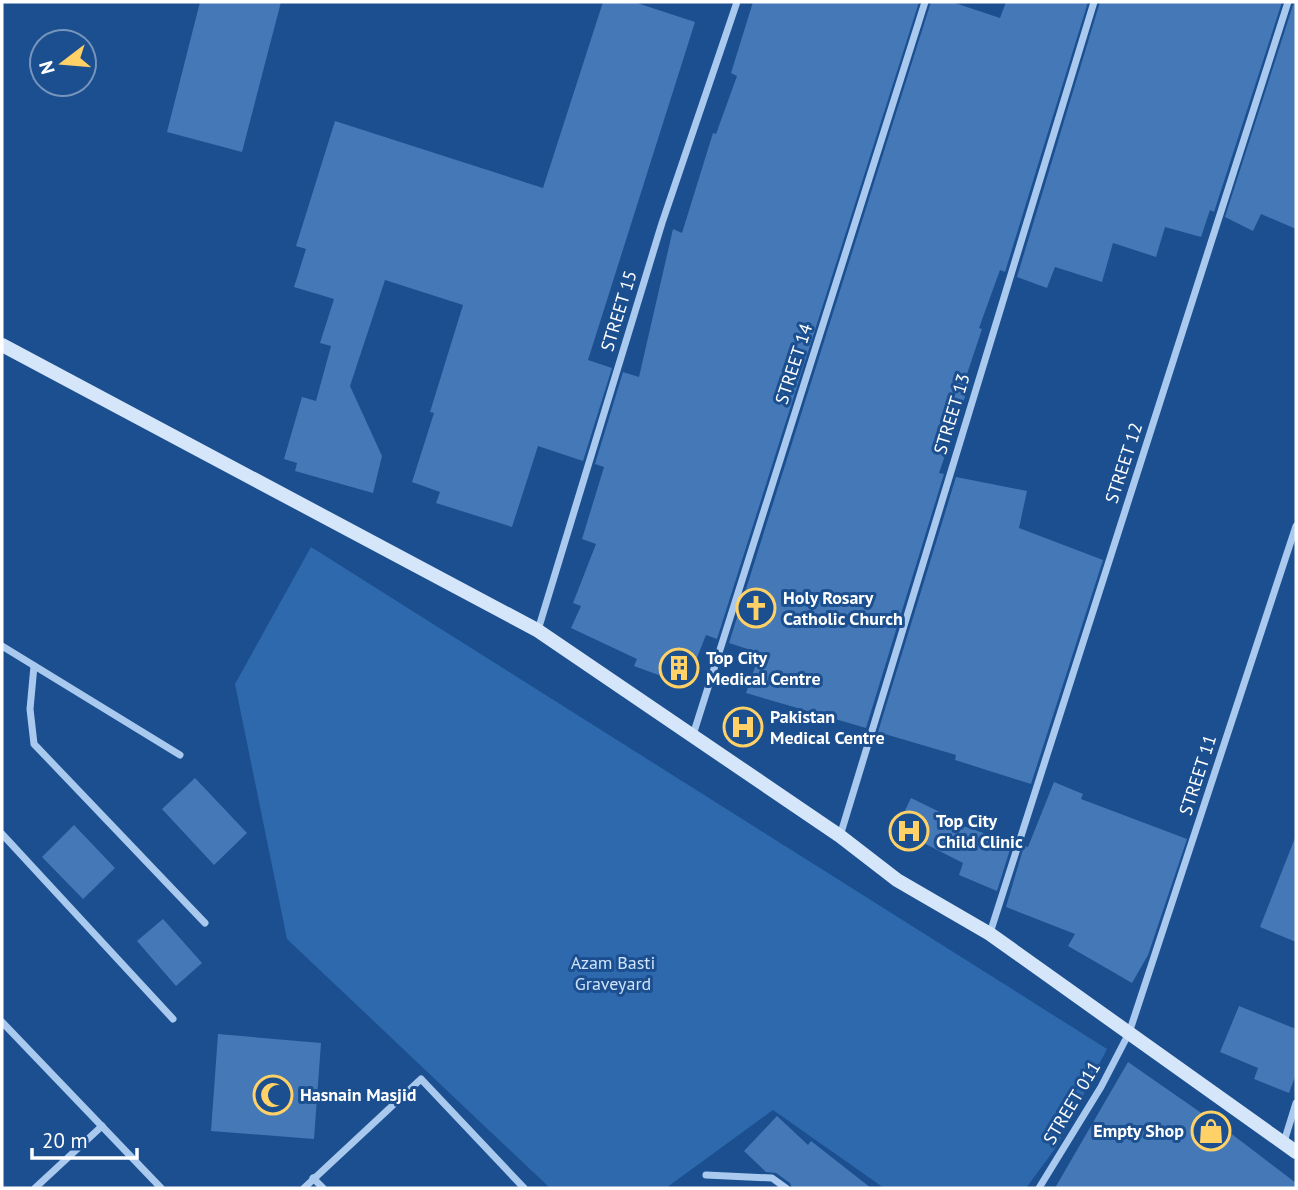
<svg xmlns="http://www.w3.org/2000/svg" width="1298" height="1190" font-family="'PT Sans',sans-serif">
<rect width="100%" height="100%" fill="#1b4f8f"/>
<!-- green -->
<path fill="#2e69ad" d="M311,547L1107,1049L1057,1146L1026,1188H884L773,1110L666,1188H550L287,939L235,684Z"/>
<!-- building -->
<g fill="#4478b7">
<path d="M200,2H281L242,152L167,132Z"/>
<path d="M603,2H634L695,22L588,360L612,368L583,461L538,446L512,527L436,503L440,492L412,482L434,413L430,412L463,305L385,280L350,386L382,456L373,493L295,471L297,463L284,459L302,397L316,401L331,346L320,343L334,299L294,287L306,249L296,246L335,121L543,188Z"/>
<path d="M753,2H919L717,639L706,635L686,685L634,666L637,659L571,628L581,606L573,603L596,544L582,539L604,467L595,464L623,372L639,377L673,229L682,233L713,133L716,134L737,76L731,73Z"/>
<path d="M931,2H952L1000,18L1006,2H1088L1005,272L1000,270L979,328L982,329L963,386L968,388L939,473L944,474L866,728L746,693L760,653L729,643Z"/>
<path d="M1100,2H1282L1214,212L1210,210L1201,237L1165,227L1156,257L1113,243L1102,282L1055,267L1047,288L1017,277Z"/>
<path d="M1294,2H1296V229L1261,214L1253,231L1225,217Z"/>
<path d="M956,477L1027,491L1019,528L1103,560L1031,784L955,760L956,755L878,732Z"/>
<path d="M195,778L247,833L214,865L162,809Z"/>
<path d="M1054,782L1083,794L1081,799L1187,839L1148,955L1132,983L1068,946L1075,934L1006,907L1024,846L1028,847Z"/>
<path d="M911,798L948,816L946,820L1012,843L997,891L959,875L963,863L896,829Z"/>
<path d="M74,825L115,868L83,899L42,857Z"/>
<path d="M1295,838L1296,839V942L1260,927Z"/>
<path d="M163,919L202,963L176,986L137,941Z"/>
<path d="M1239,1006L1296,1029V1074L1289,1093L1254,1079L1258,1068L1220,1052Z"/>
<path d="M218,1034L321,1043L314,1139L211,1131Z"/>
<path d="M1128,1062L1233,1135L1296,1183V1188H1055Z"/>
<path d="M777,1116L808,1145L811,1141L871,1188H792L790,1183L776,1173L766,1172L744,1151Z"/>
</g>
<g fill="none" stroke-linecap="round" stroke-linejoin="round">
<!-- street -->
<g stroke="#a9c9ee" stroke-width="7">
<path d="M538,630L662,223L737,2"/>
<path d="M2,646L180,755"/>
<path d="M34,666L30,709L34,744L205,923"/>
<path d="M693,735L925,2"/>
<path d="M2,834L173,1019"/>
<path d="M840,836L1094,2"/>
<path d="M990,933L1288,2"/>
<path d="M2,1022L161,1188"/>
<path d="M1283,1145L1296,1103"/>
<path d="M706,1175L772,1178L786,1188"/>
<path d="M313,1178L323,1188"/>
<path d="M35,1188L102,1126"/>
<path d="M304,1188L421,1079L524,1188"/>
<path d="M1039,1188L1101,1087L1129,1033L1296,526"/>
</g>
<!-- secondary -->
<path stroke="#d6e6fa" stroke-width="14" d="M2,345L537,630L840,836L897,880L990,934L1296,1152"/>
</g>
<!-- icons -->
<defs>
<symbol id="church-ring" viewBox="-11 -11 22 22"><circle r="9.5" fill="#1b4f8f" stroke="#ffd166" stroke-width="1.5"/><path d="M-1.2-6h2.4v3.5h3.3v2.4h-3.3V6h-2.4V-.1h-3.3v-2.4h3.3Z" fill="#ffd166"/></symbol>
<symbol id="building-ring" viewBox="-11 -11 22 22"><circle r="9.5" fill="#1b4f8f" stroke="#ffd166" stroke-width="1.5"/><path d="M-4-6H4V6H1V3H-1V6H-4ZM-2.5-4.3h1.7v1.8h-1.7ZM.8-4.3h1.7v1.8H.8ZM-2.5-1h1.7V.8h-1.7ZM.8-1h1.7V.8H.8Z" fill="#ffd166"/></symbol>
<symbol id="hospital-ring" viewBox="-11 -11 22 22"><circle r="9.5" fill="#1b4f8f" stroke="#ffd166" stroke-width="1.5"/><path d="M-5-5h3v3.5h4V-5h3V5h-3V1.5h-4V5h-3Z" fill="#ffd166"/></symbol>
<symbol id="mosque-ring" viewBox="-11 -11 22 22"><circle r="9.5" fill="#1b4f8f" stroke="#ffd166" stroke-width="1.5"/><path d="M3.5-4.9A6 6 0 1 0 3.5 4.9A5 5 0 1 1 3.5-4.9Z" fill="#ffd166"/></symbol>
<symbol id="shop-ring" viewBox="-11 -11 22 22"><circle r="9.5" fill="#1b4f8f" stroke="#ffd166" stroke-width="1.5"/><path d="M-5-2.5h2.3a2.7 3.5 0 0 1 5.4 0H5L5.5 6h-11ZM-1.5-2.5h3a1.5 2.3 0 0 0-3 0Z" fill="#ffd166"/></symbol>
</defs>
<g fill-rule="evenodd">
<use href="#church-ring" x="734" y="586" width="44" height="44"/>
<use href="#building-ring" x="657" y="646" width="44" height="44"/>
<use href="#hospital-ring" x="721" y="705" width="44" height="44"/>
<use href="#hospital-ring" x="887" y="809" width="44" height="44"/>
<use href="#mosque-ring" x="251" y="1073" width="44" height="44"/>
<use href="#shop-ring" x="1189" y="1109" width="44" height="44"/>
</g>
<g text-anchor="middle" stroke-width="6" stroke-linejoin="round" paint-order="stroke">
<!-- street labels -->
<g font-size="18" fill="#fff" stroke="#1b4f8f">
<text transform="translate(619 311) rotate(-73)" y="6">STREET 15</text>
<text transform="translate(794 364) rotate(-72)" y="6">STREET 14</text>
<text transform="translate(952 414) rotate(-73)" y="6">STREET 13</text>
<text transform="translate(1124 463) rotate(-72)" y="6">STREET 12</text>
<text transform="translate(1198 775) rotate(-72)" y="6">STREET 11</text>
<text transform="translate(1072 1103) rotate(-59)" y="6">STREET 011</text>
</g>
<!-- poi labels -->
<g font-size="18" font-weight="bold" fill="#fff" stroke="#1b4f8f" text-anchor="start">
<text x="783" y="604">Holy Rosary<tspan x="783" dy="21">Catholic Church</tspan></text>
<text x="706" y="664">Top City<tspan x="706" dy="21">Medical Centre</tspan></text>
<text x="770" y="723">Pakistan<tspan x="770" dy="21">Medical Centre</tspan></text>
<text x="936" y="827">Top City<tspan x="936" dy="21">Child Clinic</tspan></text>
<text x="300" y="1101">Hasnain Masjid</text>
<text x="1184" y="1137" text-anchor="end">Empty Shop</text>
</g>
<!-- park labels -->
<g font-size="18" fill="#cfe3fa" stroke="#1b4f8f">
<text x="613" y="969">Azam Basti<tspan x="613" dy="21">Graveyard</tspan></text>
</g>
</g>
<!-- border -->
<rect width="1298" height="1190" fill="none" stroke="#ffffff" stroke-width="7"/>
<!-- north arrow -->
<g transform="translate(63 63) rotate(254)"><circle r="33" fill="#1b4f8f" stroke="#7695bc" stroke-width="2"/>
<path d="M0-5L12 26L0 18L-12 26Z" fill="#ffd166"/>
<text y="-10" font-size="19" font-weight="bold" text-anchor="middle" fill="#ffffff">N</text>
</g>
<!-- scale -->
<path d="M32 1148v10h105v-10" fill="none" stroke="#ffffff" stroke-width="3.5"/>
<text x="42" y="1148" font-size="21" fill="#ffffff" stroke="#1b4f8f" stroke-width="5" paint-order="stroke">20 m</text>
</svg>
